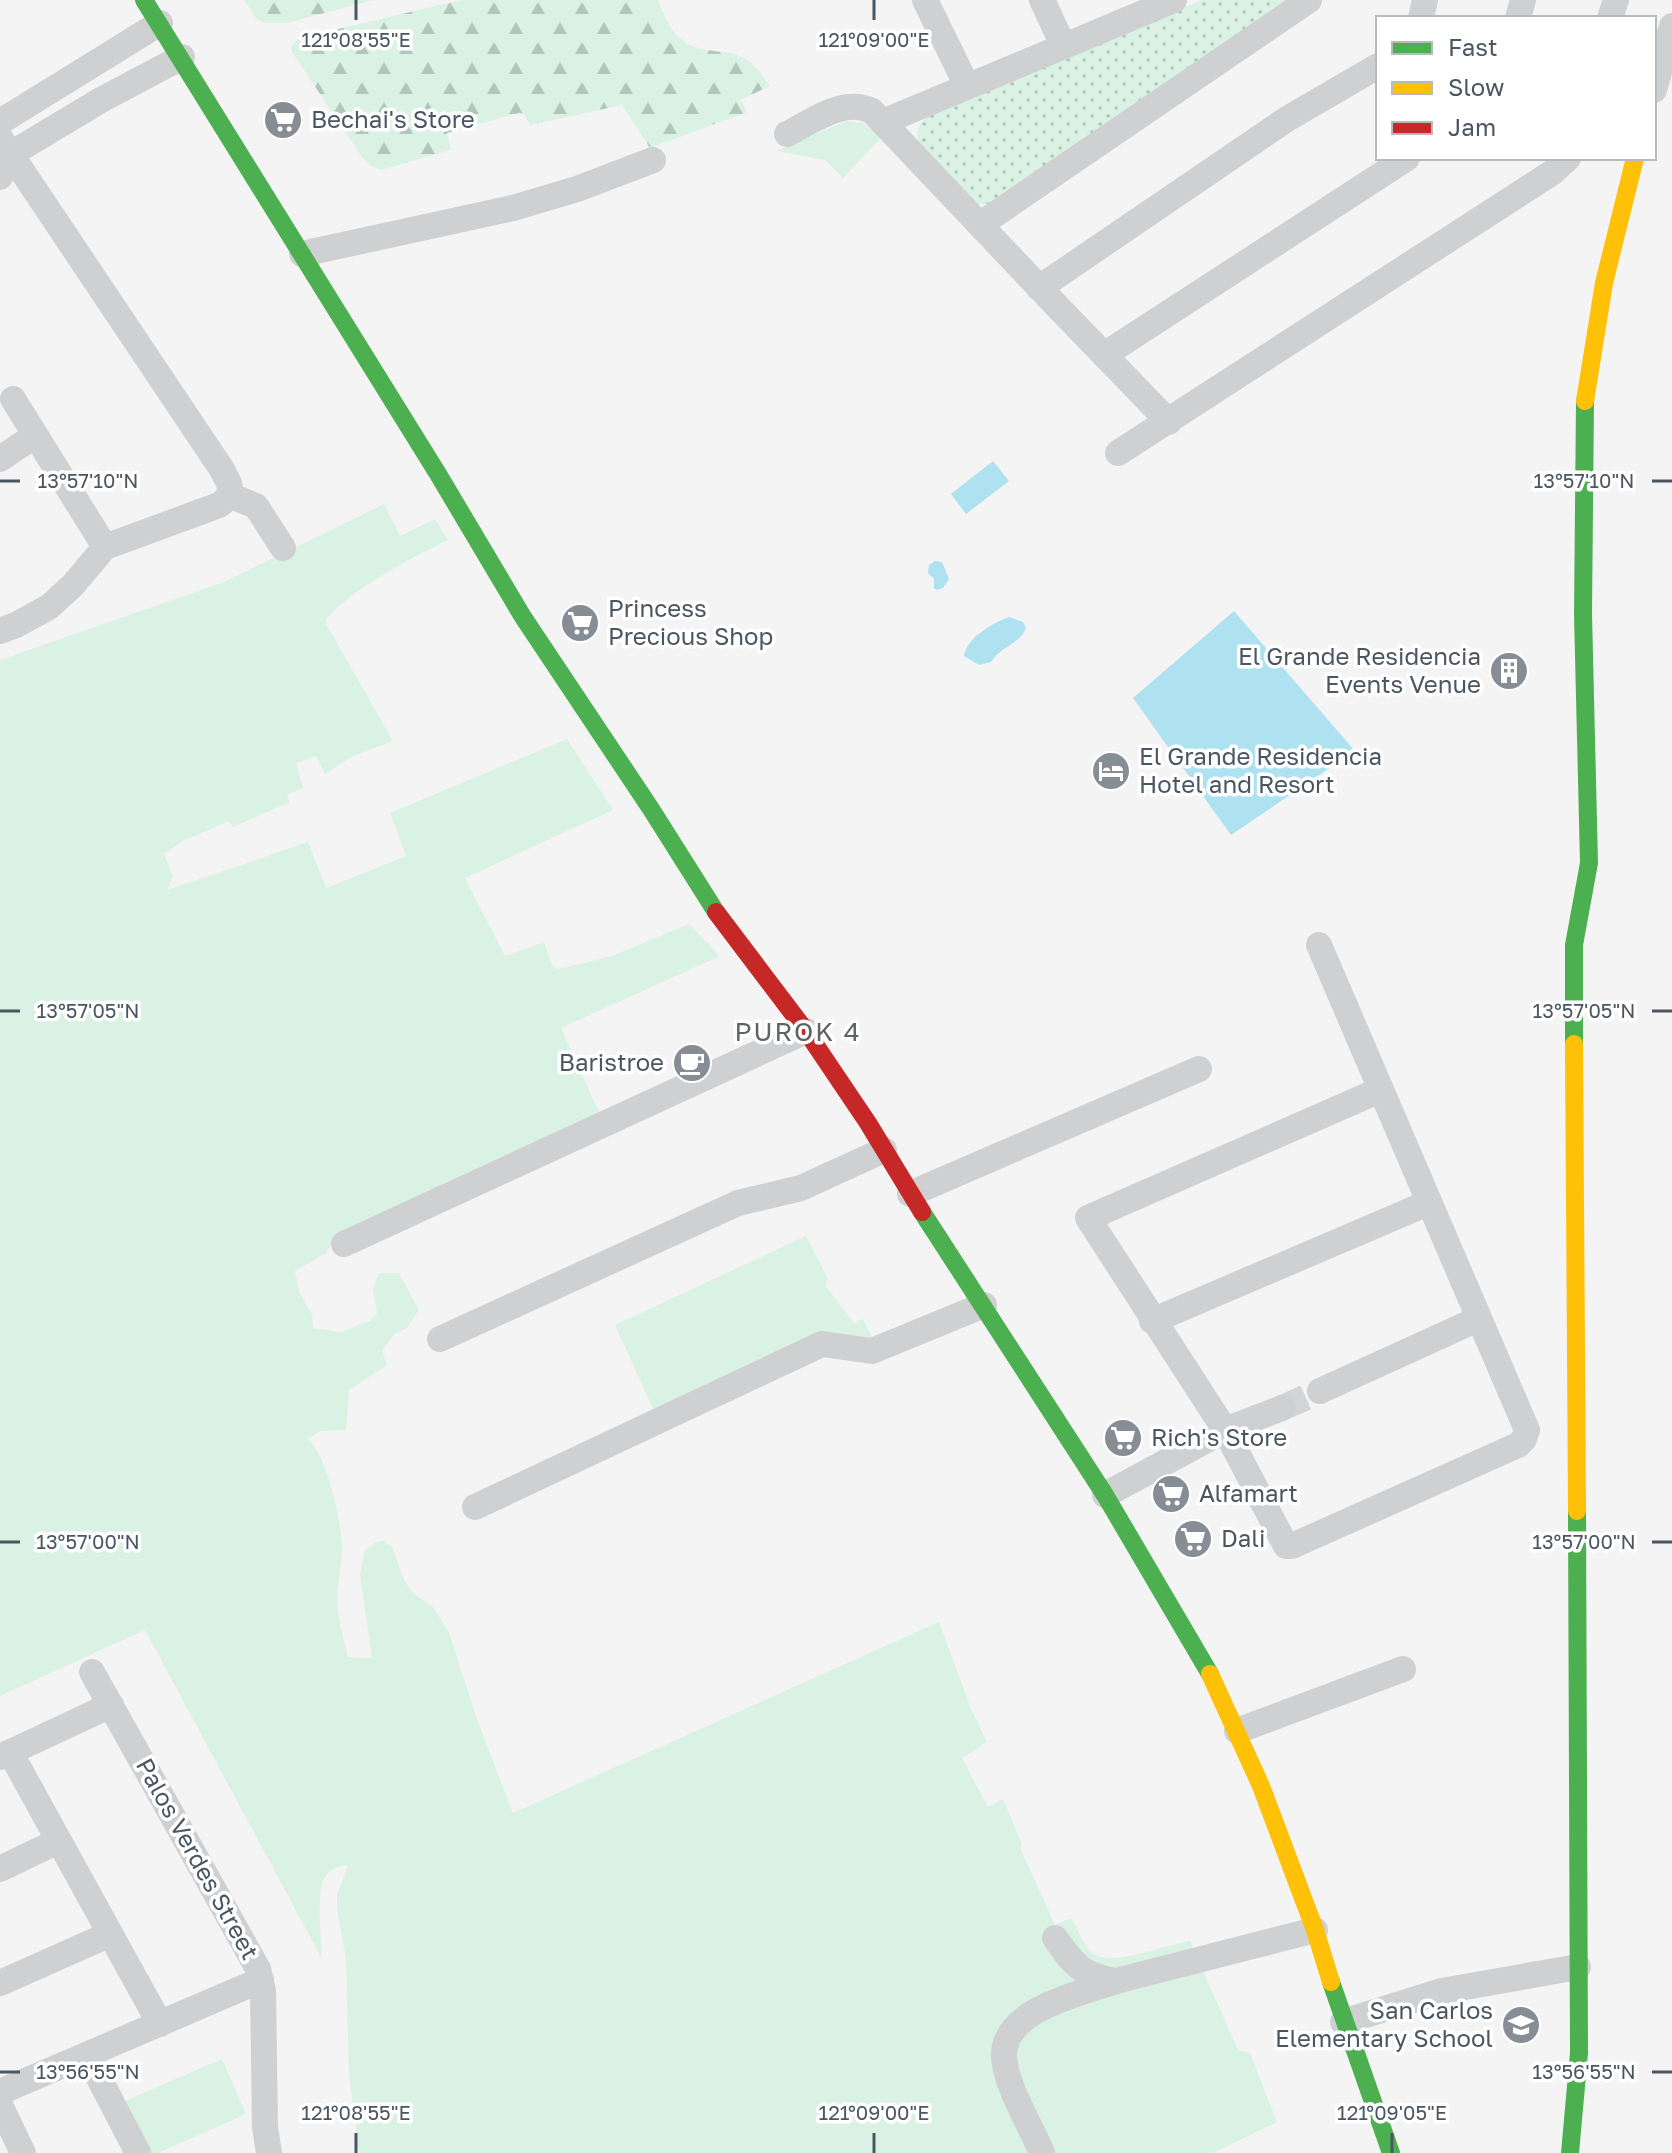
<svg xmlns="http://www.w3.org/2000/svg" width="1672" height="2153" font-family="'Golos Text',sans-serif">
<defs>
<pattern id="forest-firs" width="22" height="20" patternUnits="userSpaceOnUse" patternTransform="scale(2)"><rect width="22" height="20" fill="#d9f2e3"/><path d="M5 1l3.5 6h-7zM16 11l3.5 6h-7z" fill="#b2c7bb"/></pattern>
<pattern id="park-dots" width="8" height="8" patternUnits="userSpaceOnUse" patternTransform="scale(2)"><rect width="8" height="8" fill="#d9f2e3"/><path d="M2 2h.1M6 6h.1" fill="none" stroke="#b2c7bb" stroke-width="1.8" stroke-linecap="round"/></pattern>
</defs>
<rect width="100%" height="100%" fill="#f4f4f4"/>
<!-- green -->
<g fill="#d9f2e3">
<path d="M846,121L863,123L881,138L843,178L825,160L776,151Z"/>
<path d="M384,504L400,536L435,519L448,540C412,557 352,589 326,619V624L393,741L353,756L325,774L316,756L296,763L303,788L287,795L290,802L233,827L229,821L183,841L164,854L173,877L167,890L308,842L326,888L406,856L390,813L567,739L613,810L465,878L505,956L544,942L553,967L559,969L612,956L689,924L720,956L561,1028L601,1117L332,1243L326,1253L295,1271L299,1292L312,1314L313,1328L341,1332L370,1321L377,1313L373,1289L379,1273H399L419,1310L407,1328L394,1334L382,1351L387,1365L349,1390L346,1430L320,1431L308,1439C328,1456 342,1525 342,1551C341,1568 337,1585 337,1602C338,1621 344,1639 348,1657L372,1658L360,1575L365,1550L376,1542L385,1541L392,1547L404,1580L413,1593L434,1608L449,1633L478,1722L513,1813L939,1622L971,1709L987,1742L962,1758L988,1807L1003,1799L1022,1844L1020,1848L1055,1925L1071,1918C1078,1929 1084,1948 1096,1955C1114,1966 1168,1944 1190,1941L1238,2050L1250,2053L1277,2122L1213,2153H359L349,2075L346,1959L337,1909V1895L348,1866C338,1864 327,1871 323,1881C317,1895 321,1943 322,1959L145,1630L0,1696V660L224,582Z"/>
<path d="M806,1236L828,1279L825,1285L854,1323L863,1319L874,1341L655,1413L615,1325Z"/>
<path d="M222,2059L246,2114L158,2153H147L125,2101Z"/>
</g>
<!-- forest -->
<g fill="url(#forest-firs)">
<path d="M244,0H373L287,23H264L256,18Z"/>
<path d="M461,0H658C670,31 679,47 714,51C725,52 735,53 744,58C755,64 763,77 770,86L740,100L747,112L650,148L622,105L530,125L524,114L519,113L447,133L451,150L381,170L371,166L362,157L292,52L291,46L300,38Z"/>
</g>
<!-- park -->
<path fill="url(#park-dots)" d="M1202,0H1296L991,204H977L919,144C914,128 922,119 935,112Z"/>
<!-- water -->
<g fill="#aee2f0">
<path d="M993,461L1009,481L966,514L951,494Z"/>
<path d="M935,561L942,562L949,579L943,588L937,590L934,588V579L928,573L929,565Z"/>
<path d="M1234,611L1355,751L1231,835L1133,698Z"/>
<path d="M1009,617L1023,622L1026,628C1020,644 1000,647 991,662L979,665L964,656C966,638 993,623 1009,617Z"/>
</g>
<g fill="none" stroke-linecap="round" stroke-linejoin="round">
<!-- street-tunnel -->
<path stroke="#d2d4d7" stroke-width="26" stroke-dasharray="26 13" stroke-linecap="butt" d="M1282,1408L1320,1391"/>
<!-- street -->
<g stroke="#ced0d2" stroke-width="26">
<path d="M925,0L967,86"/>
<path d="M1042,0L1063,45"/>
<path d="M1421,18L1425,0"/>
<path d="M1518,18L1523,0"/>
<path d="M1610,18L1616,0"/>
<path d="M1654,90L1672,26"/>
<path d="M0,122L160,23"/>
<path d="M883,122L1174,0"/>
<path d="M787,134C813,121 844,97 872,111L1053,302L1169,422"/>
<path d="M0,138L221,468L229,483L231,496L256,506L283,548"/>
<path d="M0,177L11,154L101,100L182,57"/>
<path d="M981,224L1309,0"/>
<path d="M302,254L513,208L577,189L653,160"/>
<path d="M1039,288L1287,119L1378,66"/>
<path d="M1104,355L1407,158"/>
<path d="M13,399L105,547"/>
<path d="M1118,453L1553,172L1568,158"/>
<path d="M0,459L34,436"/>
<path d="M0,631L16,625L49,607L73,585L105,547L219,505L231,496"/>
<path d="M1319,945L1527,1430L1524,1439L1518,1445L1292,1546H1286L1225,1430L1088,1218L1380,1090"/>
<path d="M910,1194L1199,1069"/>
<path d="M344,1244L806,1031"/>
<path d="M1152,1321L1428,1203"/>
<path d="M440,1339L738,1203L801,1188L884,1150"/>
<path d="M1320,1391L1478,1319"/>
<path d="M1105,1495L1225,1430L1282,1408"/>
<path d="M475,1507L822,1344L872,1351L984,1305"/>
<path d="M92,1672L258,1969L263,1991L265,2127L269,2153"/>
<path d="M1237,1731L1403,1669"/>
<path d="M10,1752L160,2024"/>
<path d="M0,1757L111,1705"/>
<path d="M0,1869L58,1841"/>
<path d="M1055,1938C1075,1966 1081,1975 1116,1981L1315,1930"/>
<path d="M0,1983L108,1935"/>
<path d="M1343,2022L1442,1991L1578,1967"/>
<path d="M87,2055L138,2153"/>
<path d="M0,2092L261,1980"/>
<path d="M0,2105L23,2153"/>
<path d="M1042,2153C1031,2126 1004,2083 1004,2055C1004,2009 1082,1993 1116,1981"/>
</g>
<!-- fast -->
<g stroke="#4caf50" stroke-width="18">
<path d="M144,0L438,474L523,617L651,809L716,912"/>
<path d="M1574,1044V945L1589,863L1583,614L1585,401"/>
<path d="M922,1212L1105,1495L1210,1674"/>
<path d="M1331,1982L1391,2153"/>
<path d="M1570,2153L1579,2053L1577,1511"/>
</g>
<!-- slow -->
<g stroke="#ffc107" stroke-width="18">
<path d="M1585,401L1604,283L1635,158"/>
<path d="M1574,1044L1577,1511"/>
<path d="M1210,1674L1261,1786L1315,1930L1331,1982"/>
</g>
<!-- jam -->
<path stroke="#c62828" stroke-width="18" d="M716,912L806,1031L868,1123L922,1212"/>
</g>
<!-- ticks -->
<path fill="none" stroke="#4a5661" stroke-width="3" d="M356,0V20M874,0V20M0,481H20M1652,481H1672M0,1011H20M1652,1011H1672M0,1542H20M1652,1542H1672M0,2072H20M1652,2072H1672M356,2133V2153M874,2133V2153M1392,2133V2153"/>
<!-- icons -->
<defs>
<symbol id="supermarket-disc" viewBox="-11 -11 22 22"><circle r="9.5" fill="#868d94" stroke="#fff"/><path d="M-6-5.5h2.5l.6 2H6L4.5 2H-2.5L-4.4-4H-6ZM-1.5 3.2a1.3 1.3 0 1 0 .1 0ZM3 3.2a1.3 1.3 0 1 0 .1 0Z" fill="#fff"/></symbol>
<symbol id="building-disc" viewBox="-11 -11 22 22"><circle r="9.5" fill="#868d94" stroke="#fff"/><path d="M-4-6H4V6H1V3H-1V6H-4ZM-2.5-4.3h1.7v1.8h-1.7ZM.8-4.3h1.7v1.8H.8ZM-2.5-1h1.7V.8h-1.7ZM.8-1h1.7V.8H.8Z" fill="#fff"/></symbol>
<symbol id="hotel-disc" viewBox="-11 -11 22 22"><circle r="9.5" fill="#868d94" stroke="#fff"/><path d="M-6-4.5h1.5V1H6V5H4.5V3h-9V5H-6ZM-4 0a1.8 1.8 0 1 1 3.6 0ZM.5 0V-2.5h3Q6-2.5 6 0Z" fill="#fff"/></symbol>
<symbol id="cafe-disc" viewBox="-11 -11 22 22"><circle r="9.5" fill="#868d94" stroke="#fff"/><path d="M-5.5-4.5H6V0H3Q3 3.5 0 3.5H-2.5Q-5.5 3.5-5.5 0ZM3-3.2v2h1.7v-2ZM-6 4.5H4V6H-6Z" fill="#fff"/></symbol>
<symbol id="school-disc" viewBox="-11 -11 22 22"><circle r="9.5" fill="#868d94" stroke="#fff"/><path d="M0-5L7-2L0 1L-7-2ZM-4 1L0 2.5L4 1V4Q0 6-4 4Z" fill="#fff"/></symbol>
</defs>
<g fill-rule="evenodd">
<use href="#supermarket-disc" x="261" y="98" width="44" height="44"/>
<use href="#supermarket-disc" x="558" y="601" width="44" height="44"/>
<use href="#building-disc" x="1487" y="649" width="44" height="44"/>
<use href="#hotel-disc" x="1089" y="749" width="44" height="44"/>
<use href="#cafe-disc" x="670" y="1041" width="44" height="44"/>
<use href="#supermarket-disc" x="1101" y="1416" width="44" height="44"/>
<use href="#supermarket-disc" x="1149" y="1472" width="44" height="44"/>
<use href="#supermarket-disc" x="1171" y="1517" width="44" height="44"/>
<use href="#school-disc" x="1499" y="2003" width="44" height="44"/>
</g>
<g text-anchor="middle" stroke-width="7" stroke-linejoin="round" paint-order="stroke">
<!-- poi labels -->
<g font-size="24" fill="#4a5661" stroke="#fff" text-anchor="start">
<text x="311" y="128">Bechai's Store</text>
<text x="608" y="617">Princess<tspan x="608" dy="28">Precious Shop</tspan></text>
<text x="1481" y="665" text-anchor="end">El Grande Residencia<tspan x="1481" dy="28">Events Venue</tspan></text>
<text x="1139" y="765">El Grande Residencia<tspan x="1139" dy="28">Hotel and Resort</tspan></text>
<text x="664" y="1071" text-anchor="end">Baristroe</text>
<text x="1151" y="1446">Rich's Store</text>
<text x="1199" y="1502">Alfamart</text>
<text x="1221" y="1547">Dali</text>
<text x="1493" y="2019" text-anchor="end">San Carlos<tspan x="1493" dy="28">Elementary School</tspan></text>
</g>
<!-- street labels -->
<g font-size="24" fill="#4a5661" stroke="#fff">
<text transform="translate(197 1859) rotate(61)" y="8">Palos Verdes Street</text>
</g>
<!-- neighbourhood labels -->
<g font-size="26" letter-spacing="2" fill="#5f6368" stroke="#fff">
<text x="798" y="1041">PUROK 4</text>
</g>
</g>
<g font-size="20" text-anchor="middle" fill="#4a5661" stroke="#fff" stroke-width="7" stroke-linejoin="round" paint-order="stroke">
<text x="356" y="47">121°08'55"E</text>
<text x="874" y="47">121°09'00"E</text>
<text x="88" y="488">13°57'10"N</text>
<text x="1584" y="488">13°57'10"N</text>
<text x="88" y="1018">13°57'05"N</text>
<text x="1584" y="1018">13°57'05"N</text>
<text x="88" y="1549">13°57'00"N</text>
<text x="1584" y="1549">13°57'00"N</text>
<text x="88" y="2079">13°56'55"N</text>
<text x="1584" y="2079">13°56'55"N</text>
<text x="356" y="2120">121°08'55"E</text>
<text x="874" y="2120">121°09'00"E</text>
<text x="1392" y="2120">121°09'05"E</text>
</g>
<!-- legend -->
<rect x="1376" y="16" width="280" height="144" fill="#ffffff" stroke="#b7bbc0" stroke-width="2"/>
<rect x="1392" y="42" width="40" height="12" fill="#4caf50" stroke="#b7bbc0" stroke-width="2"/>
<text x="1448" y="56" font-size="24" fill="#4a5661">Fast</text>
<rect x="1392" y="82" width="40" height="12" fill="#ffc107" stroke="#b7bbc0" stroke-width="2"/>
<text x="1448" y="96" font-size="24" fill="#4a5661">Slow</text>
<rect x="1392" y="122" width="40" height="12" fill="#c62828" stroke="#b7bbc0" stroke-width="2"/>
<text x="1448" y="136" font-size="24" fill="#4a5661">Jam</text>
</svg>
